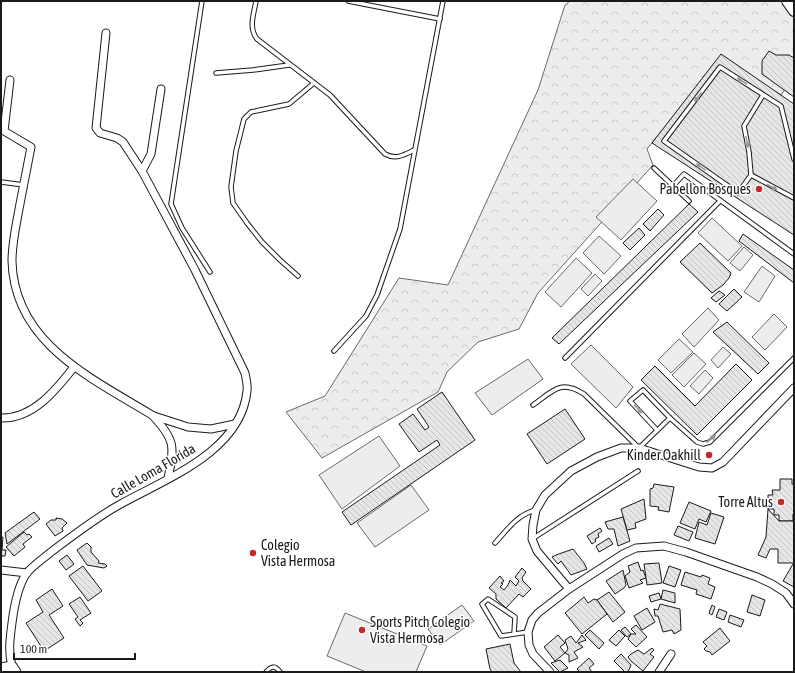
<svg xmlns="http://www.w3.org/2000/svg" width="795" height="673" font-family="'Asap Condensed',sans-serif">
<defs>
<pattern id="forest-crowns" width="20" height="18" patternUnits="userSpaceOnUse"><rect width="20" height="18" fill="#ededed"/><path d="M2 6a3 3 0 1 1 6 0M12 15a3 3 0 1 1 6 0" fill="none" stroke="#cbcbcb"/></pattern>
<pattern id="building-back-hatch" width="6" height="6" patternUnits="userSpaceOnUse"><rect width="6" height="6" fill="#e6e6e6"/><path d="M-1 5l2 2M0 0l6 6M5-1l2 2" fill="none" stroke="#c5c5c5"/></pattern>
</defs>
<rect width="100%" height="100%" fill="#fff"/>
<!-- forest -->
<path fill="url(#forest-crowns)" stroke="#6a6a6a" d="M570,1H794V76L781,95L717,63L647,149L653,165L538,293L519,329L478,342L447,372L438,392L322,458L286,412L325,396L399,278L448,285L538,90L565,5Z"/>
<!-- garden -->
<g fill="#ededed" stroke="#6a6a6a">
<path d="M633,179L657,201L621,240L596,217Z"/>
<path d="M712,218L742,246L728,261L698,233Z"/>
<path d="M599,236L621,256L604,274L583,253Z"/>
<path d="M744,247L753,255L740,271L730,263Z"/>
<path d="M576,258L592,273L561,307L545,292Z"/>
<path d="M762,266L775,276L759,302L744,292Z"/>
<path d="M595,274L602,281L588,296L581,289Z"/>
<path d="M708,308L719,320L694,347L682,334Z"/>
<path d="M774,314L787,327L765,350L752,337Z"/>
<path d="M679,339L693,352L671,373L658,360Z"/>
<path d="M591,345L633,387L616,408L571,364Z"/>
<path d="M723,347L731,354L718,368L711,360Z"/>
<path d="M694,353L706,364L684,387L672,375Z"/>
<path d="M528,359L543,379L492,415L475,393Z"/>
<path d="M705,370L713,378L699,394L690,386Z"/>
<path d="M379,436L400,466L342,509L319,475Z"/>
<path d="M411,485L429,510L375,547L357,523Z"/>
<path d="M462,605L474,621L440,645L428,629Z"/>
<path d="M345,613L427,646L416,672H366L327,656Z"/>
</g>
<!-- building -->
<g fill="url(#building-back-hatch)" stroke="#1a1a1a">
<path d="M769,51L776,55H789L794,58V97L762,74V61Z"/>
<path d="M721,54L794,104V235L652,143Z"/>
<path d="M689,204L698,212L559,344L552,338Z"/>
<path d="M658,209L664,215L650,231L643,224Z"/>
<path d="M639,228L645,235L630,250L623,243Z"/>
<path d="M743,234L794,270V283L739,241Z"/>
<path d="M700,243L731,273L729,278L723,285L712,293L680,262Z"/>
<path d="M734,289L742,297L727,311L719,304Z"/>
<path d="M719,291L725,295L716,302L711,298Z"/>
<path d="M727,322L769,363L758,374L713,332Z"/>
<path d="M736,364L752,380L697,435L641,380L655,366L695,406Z"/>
<path d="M442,392L475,440L351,525L342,512L440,445L437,440L419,452L399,424L413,414L425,430L429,427L417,409Z"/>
<path d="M565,409L585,439L547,464L527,434Z"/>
<path d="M780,479H792V484H794V514H793V521H779V515H774V509H768V495H773L772,490H780Z"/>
<path d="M654,484L674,487L669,512L658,510L659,507L650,506V489L653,488Z"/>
<path d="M644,499L646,519L635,523L636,528L627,530L621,509Z"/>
<path d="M689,502L711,511L706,522L699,519L695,529L680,523Z"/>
<path d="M768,509L779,521H793L794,519V563H778V549H770L766,558L758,555L766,537Z"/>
<path d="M34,512L40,519L7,544L5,533Z"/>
<path d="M711,513L724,517L715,544L695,538L699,522L707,525Z"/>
<path d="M623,517L630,541L618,546L614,529H608L605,522Z"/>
<path d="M56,518L62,519L67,523L62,528L63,531L55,536L46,524L51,520H56Z"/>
<path d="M678,526L693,532L689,541L674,535Z"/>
<path d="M600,528L602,531L598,534L599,537L595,539L596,541L592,544L587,536Z"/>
<path d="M24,532L27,535L29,534L32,537L23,544L25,547L14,556L6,547Z"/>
<path d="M1,537H3L2,550H6L5,556H1Z"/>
<path d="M609,538L613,544L599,552L596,546Z"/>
<path d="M87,543L91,547V552L99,561L98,563L105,564L107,566L104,568L87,565L77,550Z"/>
<path d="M573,549L584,563L587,569L571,575L561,561L558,564L552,557L556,555Z"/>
<path d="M67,555L74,564L66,570L59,561Z"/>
<path d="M638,562L641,571L643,570L646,578L640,580L643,583L629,588L625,576L630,572L628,566Z"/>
<path d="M659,563L662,583L647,585L644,564Z"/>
<path d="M793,564L794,565V587L783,581Z"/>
<path d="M83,566L102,591L88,601L69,576Z"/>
<path d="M669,566L681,570L675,587L663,583Z"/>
<path d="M522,568L526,572L522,578L523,581L531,589L523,597L519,594L506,608L496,599V594L489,588L500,576L504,581L501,583L503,584L500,587L504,590L508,585L510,580L516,586L519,581L515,577Z"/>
<path d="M623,570L626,585L624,588L615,594L606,581Z"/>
<path d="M685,572L701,577L702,575L710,578L708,584L715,587L711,599L696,594L697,590L681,585Z"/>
<path d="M52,589L63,606L49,615L64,638L44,651L26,623L43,612L36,600Z"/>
<path d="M663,590L675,593V603L661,599Z"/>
<path d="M609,592L625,612L613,622L597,600Z"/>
<path d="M659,593L661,599L651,602L649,596Z"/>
<path d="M752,595L765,600L760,616L747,612Z"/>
<path d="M80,597L91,613L80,620L83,623L80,626L75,619L78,617L69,604Z"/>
<path d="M584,597L588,603L594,599L597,600L607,614L582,634L565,613Z"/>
<path d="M660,604L680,609L681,630L674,634L672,630L663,632L658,616H655L654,609L658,610Z"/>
<path d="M712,605L715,607L712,615L709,613Z"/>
<path d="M647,608L655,622L642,630L634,616Z"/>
<path d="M719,609L727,612L724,620L716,617Z"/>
<path d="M730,615L744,620L741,627L728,622Z"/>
<path d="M636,625L647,637L636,647L628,639L631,634H636L631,629Z"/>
<path d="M625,627L631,634L627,637L621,630Z"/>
<path d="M720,628L730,641L712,655L710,652L706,651L704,649L707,646L703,642Z"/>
<path d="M590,630L604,643L599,649L585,635Z"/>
<path d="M619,630L625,636L616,646L609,640Z"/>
<path d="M558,635L565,643L560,647L565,653L555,661L544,647Z"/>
<path d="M582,635L586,640L578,643L583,647L574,652L578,658L569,662V655L565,653L568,649L565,640L571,636L576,643Z"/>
<path d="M510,644L514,663L521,672H492L490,669L486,649Z"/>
<path d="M652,648L654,650L650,654L654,657L643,671L631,661L628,657L631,654L638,650L644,654Z"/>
<path d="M621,654L631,665L628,672H625L614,661Z"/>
<path d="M589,658L594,664L589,668L592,672H580L577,669Z"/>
<path d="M560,660L568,668L560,672L551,663Z"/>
</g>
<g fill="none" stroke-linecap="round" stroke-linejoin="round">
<defs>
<g id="service">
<path d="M202,1L171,204L182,228L210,272"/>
<path d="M256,1C254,14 248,27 257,39L330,95L385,154C396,160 404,155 414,150"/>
<path d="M348,1L440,19"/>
<path d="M216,73L253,70L289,65"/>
<path d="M763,95L744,126L749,152L751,175L738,193L664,141L720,67L781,106L794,159"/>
<path d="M654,168L689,201"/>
<path d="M751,175L794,198"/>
<path d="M1,182L24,185"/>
<path d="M673,186L684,174L794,254"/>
<path d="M298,276L280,260L262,242L247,223L233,203L231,187L236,151L244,119L251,112L289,104L314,83"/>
<path d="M334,351L366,316L377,295L400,229L443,1"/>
<path d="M565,358L720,201"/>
<path d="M533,405C553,391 560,379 584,394L639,448L670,418"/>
<path d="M657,430L630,401L643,390L670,418L697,442L703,444L710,442L794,358"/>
<path d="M532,539L638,471"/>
<path d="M495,543C508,529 516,516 535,510"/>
<path d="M514,634L515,617L488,599L482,604L501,636L528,632"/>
<path d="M266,672C271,666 275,665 280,672"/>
</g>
<g id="minor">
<path d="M10,80L4,131L31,147C27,168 23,188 19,209C16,226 12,243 12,261C14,343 91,378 152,415C175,439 175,447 168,478"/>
<path d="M142,171L151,154L161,89"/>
<path d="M154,416L188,427L211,429L235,424"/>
<path d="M1,418C33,419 56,390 74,367"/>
<path d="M1,570L27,573"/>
<path d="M569,589L537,551L532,539L533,525L536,510L545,495L571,471L597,457L621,448H639L699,467L712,468L723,462L794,388"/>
<path d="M12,666C8,652 10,638 12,623C14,607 17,588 26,574C31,567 44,558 51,552C71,537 97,517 119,505C165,479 241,452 247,391C248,385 246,379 245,373L195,270L142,171L123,142L117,138L100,133L96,128L106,33"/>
<path d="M550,672L533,654L529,645L528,632L532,620L538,613L569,589L623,554L636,548L664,546L686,552L757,577L772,584L786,593L794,604"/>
<path d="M659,672L671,654"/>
</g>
<path id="tertiary" d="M1,668L12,666L16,672"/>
<path id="secondary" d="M787,1L794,11"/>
</defs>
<!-- service casing -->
<use href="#service" stroke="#1a1a1a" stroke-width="5.5"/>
<!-- minor casing -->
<use href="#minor" stroke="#1a1a1a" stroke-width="9"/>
<!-- tertiary casing -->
<use href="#tertiary" stroke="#1a1a1a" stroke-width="11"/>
<!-- secondary casing -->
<use href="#secondary" stroke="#1a1a1a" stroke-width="12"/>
<!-- service -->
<use href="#service" stroke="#fff" stroke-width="3.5"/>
<!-- minor -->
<use href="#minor" stroke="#fff" stroke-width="7"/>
<!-- tertiary -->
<use href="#tertiary" stroke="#fff" stroke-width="9"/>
<!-- secondary -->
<use href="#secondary" stroke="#fff" stroke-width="10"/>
</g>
<!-- one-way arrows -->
<defs><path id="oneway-solid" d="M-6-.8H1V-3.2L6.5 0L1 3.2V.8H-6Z"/></defs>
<g fill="#989898">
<use href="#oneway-solid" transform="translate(742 81) rotate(-147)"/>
<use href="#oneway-solid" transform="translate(698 97) rotate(126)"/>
<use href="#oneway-solid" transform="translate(747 142) rotate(79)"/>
<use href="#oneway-solid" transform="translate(701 167) rotate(-145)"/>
<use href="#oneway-solid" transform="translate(772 187) rotate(28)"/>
<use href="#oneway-solid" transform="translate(638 409) rotate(46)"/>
<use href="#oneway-solid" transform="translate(711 439) rotate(-37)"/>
</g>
<!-- markers -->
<g fill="#c62828" stroke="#fff" stroke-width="1.5">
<circle cx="759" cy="189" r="4"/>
<circle cx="709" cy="455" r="4"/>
<circle cx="781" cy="502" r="4"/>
<circle cx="253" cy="553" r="4"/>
<circle cx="362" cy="630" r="4"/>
</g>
<g text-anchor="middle" stroke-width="3" stroke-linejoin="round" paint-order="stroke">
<!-- poi labels -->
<g font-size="14" fill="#1a1a1a" stroke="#fff" text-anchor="end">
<text x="751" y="194">Pabellon Bosques</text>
<text x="701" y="460">Kinder Oakhill</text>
<text x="773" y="507">Torre Altus</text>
<text x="261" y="550" text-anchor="start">Colegio<tspan x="261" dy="16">Vista Hermosa</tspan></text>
<text x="370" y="627" text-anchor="start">Sports Pitch Colegio<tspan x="370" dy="16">Vista Hermosa</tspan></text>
</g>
<!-- street labels -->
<g font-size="14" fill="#1a1a1a" stroke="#fff">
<text transform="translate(153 471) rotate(-30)" y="5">Calle Loma Florida</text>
</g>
</g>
<!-- border -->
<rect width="795" height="673" fill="none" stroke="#1a1a1a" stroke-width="4"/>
<!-- scale -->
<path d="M14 653v6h121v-6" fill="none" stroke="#1a1a1a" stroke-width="2"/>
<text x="20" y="653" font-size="12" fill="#1a1a1a" stroke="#ffffff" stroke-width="3" paint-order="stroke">100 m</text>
</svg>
